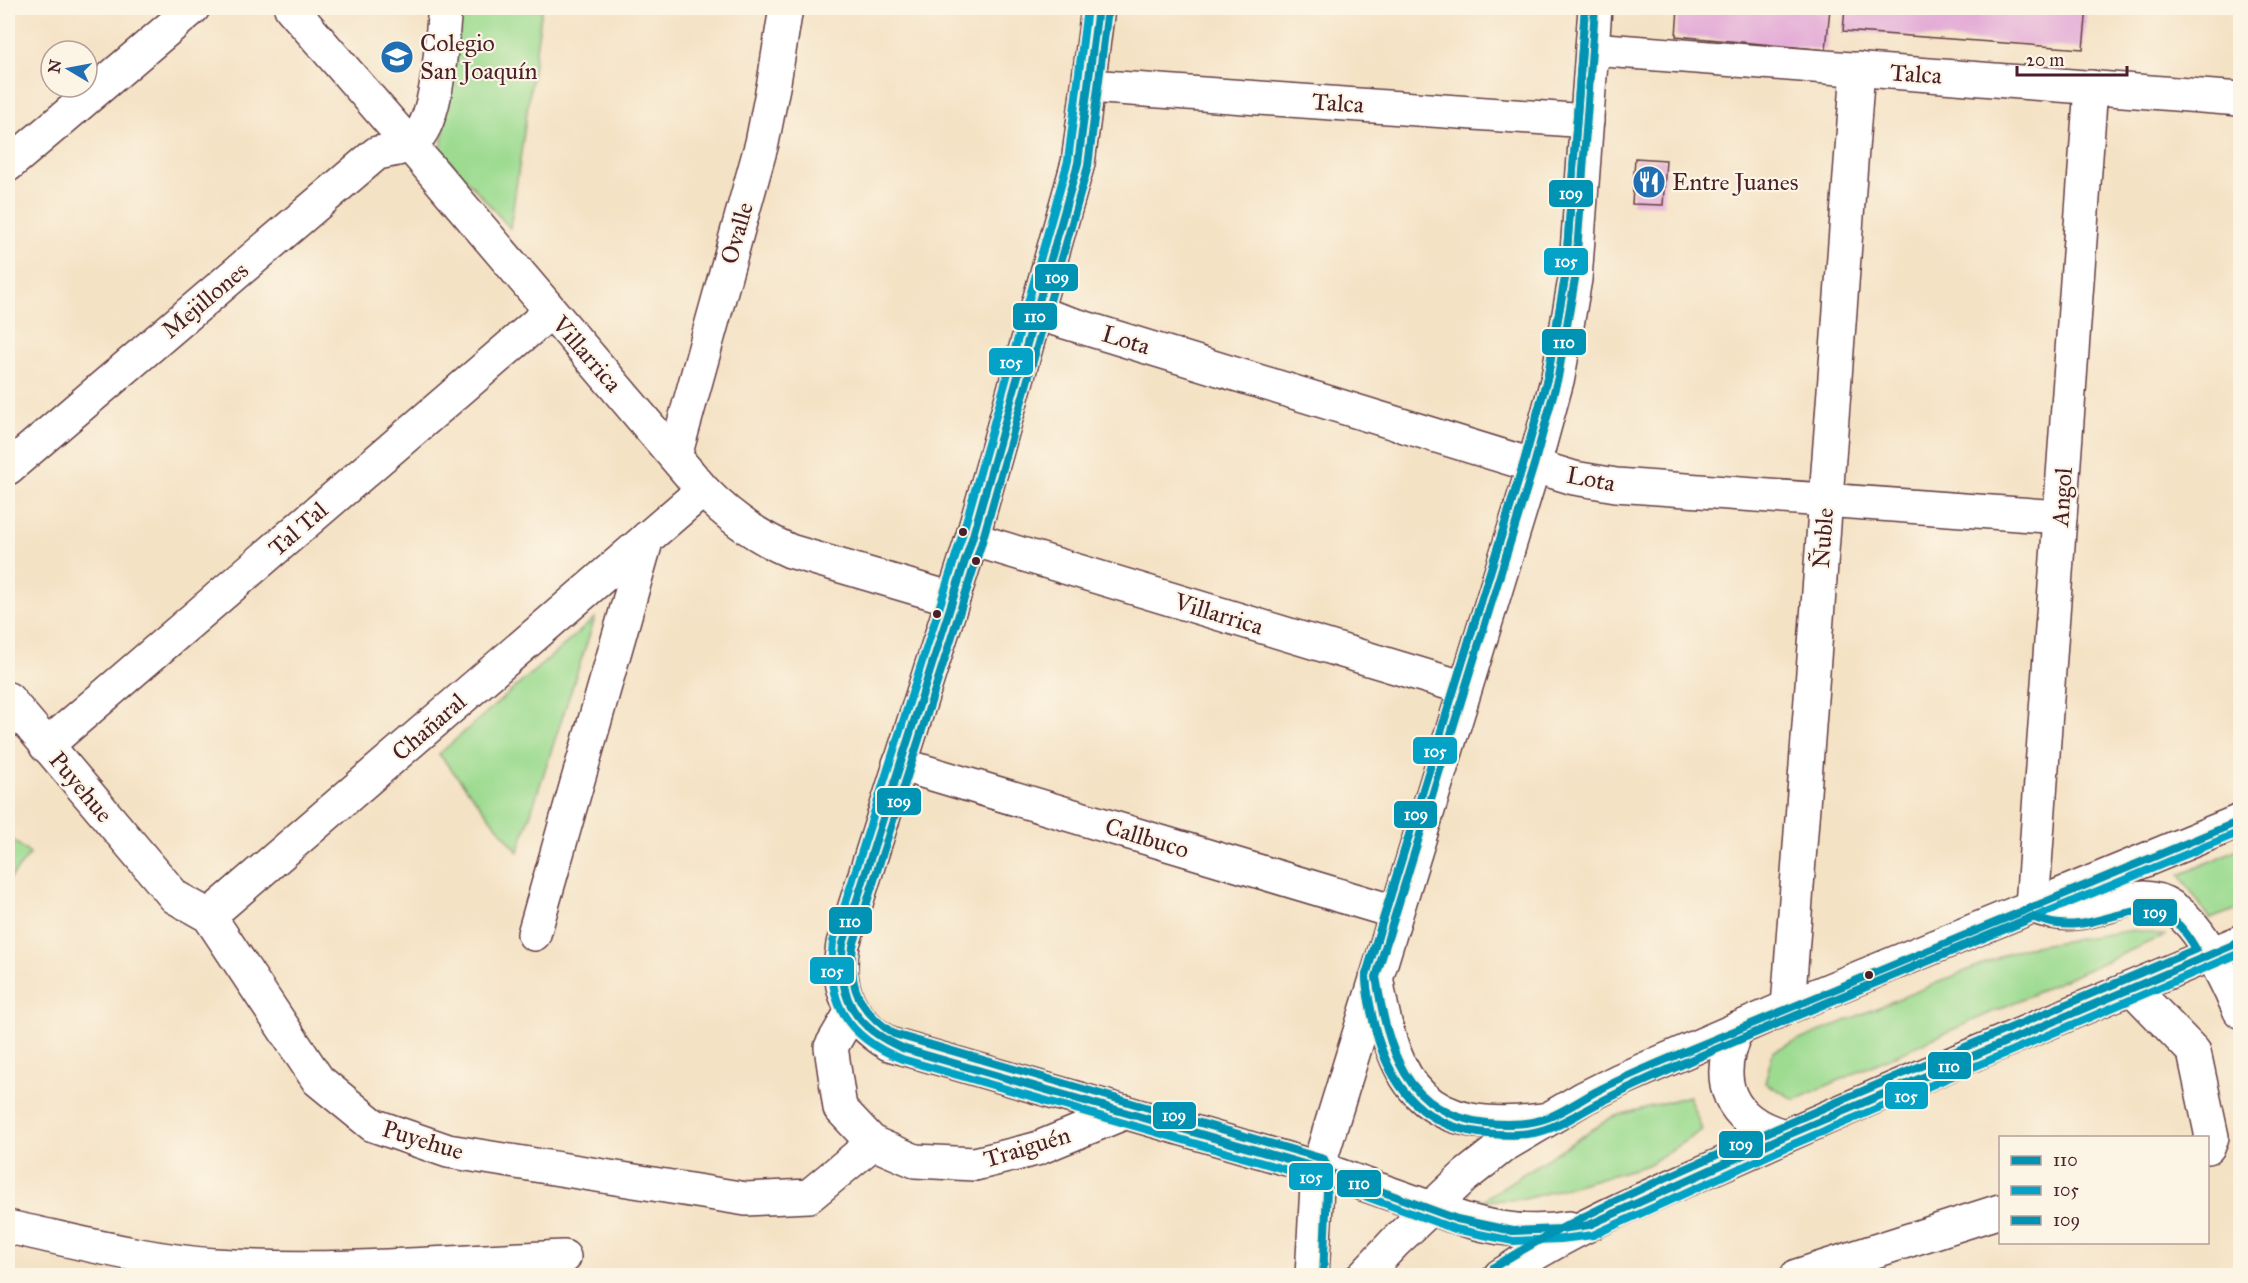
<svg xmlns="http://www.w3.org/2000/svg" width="2248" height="1283" font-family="'IM FELL Great Primer',serif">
<rect width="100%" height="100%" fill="#fcf5e5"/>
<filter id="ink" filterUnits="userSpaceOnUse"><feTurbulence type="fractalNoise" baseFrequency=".0167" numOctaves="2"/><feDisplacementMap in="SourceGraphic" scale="12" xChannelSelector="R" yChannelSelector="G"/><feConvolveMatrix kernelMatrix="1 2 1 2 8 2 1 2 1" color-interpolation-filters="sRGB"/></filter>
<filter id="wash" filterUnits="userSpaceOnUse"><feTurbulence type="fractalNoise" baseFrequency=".008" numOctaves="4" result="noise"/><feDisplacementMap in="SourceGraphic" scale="24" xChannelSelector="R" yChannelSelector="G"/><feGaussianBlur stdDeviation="1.35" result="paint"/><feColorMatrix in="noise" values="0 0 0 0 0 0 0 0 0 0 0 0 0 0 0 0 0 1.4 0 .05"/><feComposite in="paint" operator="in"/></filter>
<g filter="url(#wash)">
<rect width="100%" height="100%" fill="#f4e2c5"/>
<!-- green -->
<g fill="#9ddb91" stroke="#747d5e" stroke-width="1.5">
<path d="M458,8H542L510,228L441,151Z"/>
<path d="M595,618L518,852L439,754Z"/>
<path d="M8,836L30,854L8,881Z"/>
<path d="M2240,848V908L2210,919L2180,875Z"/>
<path d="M2134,930L2165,935L1795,1100L1765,1083L1773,1051L2021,948Z"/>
<path d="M1689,1096L1702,1130L1648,1165L1525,1199L1481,1201L1612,1117Z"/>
</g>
<g id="blocks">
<!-- building -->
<g fill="#e4add7">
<path d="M1678,8H1830L1826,50L1676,36Z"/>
<path d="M1845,8H2087L2083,49L1843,31Z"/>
<path d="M1635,158L1666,160L1663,205L1632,204Z"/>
</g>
</g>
</g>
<g filter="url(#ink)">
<use href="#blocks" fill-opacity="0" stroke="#643c42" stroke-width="1.5"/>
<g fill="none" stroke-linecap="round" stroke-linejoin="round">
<defs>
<g id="minor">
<path d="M291,8L410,145L703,490C729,517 756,536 790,551L953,599"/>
<path d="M1098,8L1078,163L972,539L843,944C835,990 850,1020 889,1044L1318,1168L1431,1208"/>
<path d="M1592,49L2240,99"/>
<path d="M1089,86L1587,121"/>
<path d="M2091,87L2032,906C2062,918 2078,914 2108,906C2119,903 2131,898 2144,898C2194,900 2221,973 2240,1011"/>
<path d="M8,165L193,8"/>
<path d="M1036,313L1574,478L1616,485L2060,517"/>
<path d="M675,456L762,143L774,82L786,8"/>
<path d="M8,468L377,153C388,151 405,149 413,142C439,121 441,42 445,8"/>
<path d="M972,539L1465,688"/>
<path d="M8,699L175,897L209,916L318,1080L373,1125L448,1151L746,1199L809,1196L873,1143"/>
<path d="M46,746L550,312"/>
<path d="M899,764L1395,912"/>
<path d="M209,916L703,490"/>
<path d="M534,934L647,538"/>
<path d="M2132,988L2194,1052L2212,1137L2208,1147"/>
<path d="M1788,1007L1858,69"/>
<path d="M852,1011L831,1047L840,1108L873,1143L915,1161L975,1164L1036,1149L1126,1112"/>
<path d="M8,1227C75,1241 144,1260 214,1265C330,1273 448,1262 564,1257"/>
<path d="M1797,1276L2000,1211"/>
</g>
<g id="major">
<path d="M1377,982C1394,1088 1425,1135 1541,1120"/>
<path d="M1737,1029C1713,1080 1728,1121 1785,1136"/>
<path d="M1431,1208C1476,1226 1521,1236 1569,1228"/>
<path d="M1312,1276L1318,1168L1534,465L1558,377L1575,279L1595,8"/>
<path d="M1363,1276L1395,1242L1465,1176L1503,1146L1584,1098L1618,1081L1788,1007L2240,821"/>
<path d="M1500,1276C1578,1223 1667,1189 1752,1151C1913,1078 2077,1011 2240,942"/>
</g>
</defs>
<!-- minor casing -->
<use href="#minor" stroke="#643c42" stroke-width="36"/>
<!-- major casing -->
<use href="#major" stroke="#643c42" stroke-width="36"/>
<!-- minor -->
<use href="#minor" stroke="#fff" stroke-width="33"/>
<!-- major -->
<use href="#major" stroke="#fff" stroke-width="33"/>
<defs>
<g id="bus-1">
<path d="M1098,8L1078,163L972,539L843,944C837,998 854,1028 905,1049L1318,1168L1457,1219L1513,1231L1561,1229L1589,1225L1785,1136L2240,942"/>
<path d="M1595,8L1575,279L1558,377L1534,465L1376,977C1388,1048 1404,1114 1487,1123C1507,1125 1528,1125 1547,1118C1563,1112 1579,1101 1595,1092C1622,1078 1651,1066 1679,1054L2240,821"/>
</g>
<g id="bus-2">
<path d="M1087,8L1068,161L962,536L833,942C826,1002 846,1037 902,1059L1315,1178L1455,1229L1513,1241L1561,1239L1593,1235L1789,1146L2240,953"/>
<path d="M1585,8L1565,278L1548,375L1524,462L1366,975C1366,988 1370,1002 1372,1015C1385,1079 1416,1126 1485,1133C1503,1135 1522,1136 1539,1132C1561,1127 1581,1112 1600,1102C1627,1088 1655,1075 1683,1063L2240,832"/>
</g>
<g id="bus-3">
<path d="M1108,9L1088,166L982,542L853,946C848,988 859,1010 894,1034L1324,1159L1328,1169L1323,1276"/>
<path d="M1494,1267C1579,1214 1671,1175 1762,1135C1906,1071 2052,1011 2196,949C2190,939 2183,927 2173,920C2143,899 2110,921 2078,924C2062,926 2047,923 2032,917C1915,967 1797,1013 1681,1065C1654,1077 1626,1089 1599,1103C1572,1116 1551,1132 1520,1134C1438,1140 1393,1102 1374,1024C1370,1008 1366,991 1366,975L1524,462L1548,375L1565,278L1585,8"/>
</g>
</defs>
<!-- bus-1 casing -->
<use href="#bus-1" stroke="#fcf5e5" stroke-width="12"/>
<!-- bus-2 casing -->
<use href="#bus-2" stroke="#fcf5e5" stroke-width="12"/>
<!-- bus-3 casing -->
<use href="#bus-3" stroke="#fcf5e5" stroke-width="12"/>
<!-- bus-1 -->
<use href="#bus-1" stroke="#0093b3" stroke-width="8"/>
<!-- bus-2 -->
<use href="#bus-2" stroke="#04a2c6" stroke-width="8"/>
<!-- bus-3 -->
<use href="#bus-3" stroke="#0093b3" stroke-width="8"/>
</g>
</g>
<!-- icons -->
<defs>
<symbol id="school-disc" viewBox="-11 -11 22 22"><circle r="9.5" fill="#1f6fb2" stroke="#fcf5e5"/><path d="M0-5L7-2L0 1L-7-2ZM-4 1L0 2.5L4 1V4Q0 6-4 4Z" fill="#fff"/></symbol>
<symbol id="restaurant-disc" viewBox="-11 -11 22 22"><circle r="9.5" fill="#1f6fb2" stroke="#fcf5e5"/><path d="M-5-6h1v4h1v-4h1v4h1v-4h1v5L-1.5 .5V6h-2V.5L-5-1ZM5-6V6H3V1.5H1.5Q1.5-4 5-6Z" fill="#fff"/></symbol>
</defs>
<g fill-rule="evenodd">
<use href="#school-disc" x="378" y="38" width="38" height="38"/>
<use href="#restaurant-disc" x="1630" y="163" width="38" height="38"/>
</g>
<!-- markers -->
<g fill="#4a1f2b" stroke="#fcf5e5" stroke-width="2">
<circle cx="963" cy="532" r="5"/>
<circle cx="976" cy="561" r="5"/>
<circle cx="937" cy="614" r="5"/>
<circle cx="1869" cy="975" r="5"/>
</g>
<g text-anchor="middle" stroke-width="4.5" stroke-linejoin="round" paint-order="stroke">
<!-- poi labels -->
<g font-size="24" fill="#4a1f2b" stroke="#fcf5e5" text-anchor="start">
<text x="420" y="51">Colegio<tspan x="420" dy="28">San Joaquín</tspan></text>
<text x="1672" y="190">Entre Juanes</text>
</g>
<!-- street labels -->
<g font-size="24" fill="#4a1f2b" stroke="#fcf5e5">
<text transform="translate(1916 74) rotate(4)" y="8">Talca</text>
<text transform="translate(1338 103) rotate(4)" y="8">Talca</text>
<text transform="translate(737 233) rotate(-74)" y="8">Ovalle</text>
<text transform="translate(205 300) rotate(-40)" y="8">Mejillones</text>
<text transform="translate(1126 340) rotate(17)" y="8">Lota</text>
<text transform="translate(587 354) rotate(49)" y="8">Villarrica</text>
<text transform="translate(1591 479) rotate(11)" y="8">Lota</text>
<text transform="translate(2062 497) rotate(-86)" y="8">Angol</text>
<text transform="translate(298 529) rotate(-41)" y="8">Tal Tal</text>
<text transform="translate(1823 538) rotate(-86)" y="8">Ñuble</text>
<text transform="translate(1219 614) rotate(17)" y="8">Villarrica</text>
<text transform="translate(429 727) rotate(-41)" y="8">Chañaral</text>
<text transform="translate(81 787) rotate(50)" y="8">Puyehue</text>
<text transform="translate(1147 838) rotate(17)" y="8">Callbuco</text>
<text transform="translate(423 1140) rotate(17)" y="8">Puyehue</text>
<text transform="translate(1027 1147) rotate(-17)" y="8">Traiguén</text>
</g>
</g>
<g stroke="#fcf5e5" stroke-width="2">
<rect x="1548" y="179" width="46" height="29" rx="6" fill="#0093b3"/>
<rect x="1543" y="247" width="46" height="29" rx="6" fill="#04a2c6"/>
<rect x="1034" y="263" width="45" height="29" rx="6" fill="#0093b3"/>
<rect x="1012" y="302" width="46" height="29" rx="6" fill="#0093b3"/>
<rect x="1541" y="328" width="46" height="28" rx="6" fill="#0093b3"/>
<rect x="988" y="347" width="46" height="29" rx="6" fill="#04a2c6"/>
<rect x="1412" y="736" width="46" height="29" rx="6" fill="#04a2c6"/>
<rect x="876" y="787" width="46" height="29" rx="6" fill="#0093b3"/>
<rect x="1393" y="800" width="45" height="29" rx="6" fill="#0093b3"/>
<rect x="2132" y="898" width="46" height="29" rx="6" fill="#0093b3"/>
<rect x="828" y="906" width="45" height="29" rx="6" fill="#0093b3"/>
<rect x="809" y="956" width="46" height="29" rx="6" fill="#04a2c6"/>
<rect x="1927" y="1051" width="45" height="29" rx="6" fill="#0093b3"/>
<rect x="1884" y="1081" width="45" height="29" rx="6" fill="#04a2c6"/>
<rect x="1152" y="1101" width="45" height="29" rx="6" fill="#0093b3"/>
<rect x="1718" y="1130" width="46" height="29" rx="6" fill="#0093b3"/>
<rect x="1288" y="1162" width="46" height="29" rx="6" fill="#04a2c6"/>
<rect x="1336" y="1169" width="46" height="29" rx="6" fill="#0093b3"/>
</g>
<g font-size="16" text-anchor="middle" font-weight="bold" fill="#fff">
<text x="1571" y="199">109</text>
<text x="1566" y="267">105</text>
<text x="1057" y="283">109</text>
<text x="1035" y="322">110</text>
<text x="1564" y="348">110</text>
<text x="1011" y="368">105</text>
<text x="1435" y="757">105</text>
<text x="899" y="807">109</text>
<text x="1416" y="820">109</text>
<text x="2155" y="918">109</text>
<text x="850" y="927">110</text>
<text x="832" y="977">105</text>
<text x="1949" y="1072">110</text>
<text x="1906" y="1102">105</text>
<text x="1174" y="1121">109</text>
<text x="1741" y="1150">109</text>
<text x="1311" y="1183">105</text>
<text x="1359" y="1189">110</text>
</g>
<!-- margin -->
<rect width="2248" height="1283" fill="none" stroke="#fcf5e5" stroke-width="30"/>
<!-- legend -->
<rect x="1999" y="1136" width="210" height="108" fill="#fcf5e5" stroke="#b59f9b" stroke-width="1.5"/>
<rect x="2011" y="1156" width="30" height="9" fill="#0093b3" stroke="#b59f9b" stroke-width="1.5"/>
<text x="2053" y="1166" font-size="18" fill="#4a1f2b">110</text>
<rect x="2011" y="1186" width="30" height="9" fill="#04a2c6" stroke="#b59f9b" stroke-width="1.5"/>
<text x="2053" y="1196" font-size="18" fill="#4a1f2b">105</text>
<rect x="2011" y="1216" width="30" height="9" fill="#0093b3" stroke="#b59f9b" stroke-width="1.5"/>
<text x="2053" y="1226" font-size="18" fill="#4a1f2b">109</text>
<!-- north arrow -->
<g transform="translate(69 69) rotate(280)"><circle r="28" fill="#fcf5e5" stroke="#b59f9b" stroke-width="1.5"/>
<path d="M0-4.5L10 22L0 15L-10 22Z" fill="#1f6fb2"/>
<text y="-9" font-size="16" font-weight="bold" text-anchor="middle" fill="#4a1f2b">N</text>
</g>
<!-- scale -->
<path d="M2017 66v9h110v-9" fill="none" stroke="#4a1f2b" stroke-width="3"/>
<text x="2026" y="66" font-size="18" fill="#4a1f2b" stroke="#fcf5e5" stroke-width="4.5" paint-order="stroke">20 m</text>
</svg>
